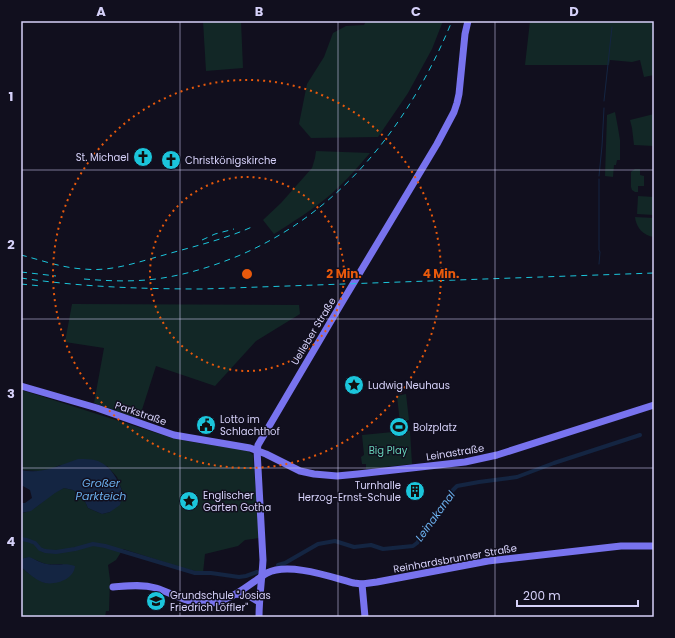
<svg xmlns="http://www.w3.org/2000/svg" width="675" height="638" font-family="Poppins,sans-serif">
<rect width="100%" height="100%" fill="#110f1e"/>
<!-- green -->
<g fill="#122726">
<path d="M203,21H241L243,68L206,71Z"/>
<path d="M366,21H443L432,49L408,93L378,137L311,138L299,124L307,84L324,57L333,33L346,26L364,25Z"/>
<path d="M530,21H654V75L644,77L640,60L632,62L610,60L609,65H525Z"/>
<path d="M615,112L618,128L620,140V160H617L616,165H614L613,177L605,176L607,115Z"/>
<path d="M654,114V146L634,145L632,128L630,120Z"/>
<path d="M316,151L370,153C357,168 344,183 330,195C312,210 293,222 274,234L263,220L281,203L312,168L315,158Z"/>
<path d="M635,169H640V175L644,176V186H638V192H635L632,190L631,187V172L632,171Z"/>
<path d="M638,196L654,197V215L637,214Z"/>
<path d="M635,217L654,218V237C643,236 636,227 635,217Z"/>
<path d="M72,304L299,305L300,314L256,341L215,386L156,366L139,419L94,403L104,348L65,342Z"/>
<path d="M21,390L47,398L172,438L198,443L247,450L253,455L259,538L245,540L238,546L205,554L203,573L183,568L123,549L116,560L108,565L110,580L109,611H106L105,617H21V567L28,573L45,583L63,564C57,564 51,565 46,564C37,562 29,554 21,560V513C35,512 44,499 55,492C58,491 61,489 64,488L73,490L83,497L88,508L102,514L110,512L123,493L117,477L107,466L60,465L49,470L40,471L21,470Z"/>
<path d="M406,394L409,420L405,421L406,431H410L412,464L366,469V464H362L361,457L364,455L362,435L393,432V424L400,423L397,396Z"/>
</g>
<!-- water -->
<g fill="#142542">
<path d="M78,459C85,459 92,459 98,461C112,467 118,480 123,493L120,505L110,512L102,514L88,508L83,497L73,490L64,488L55,493L31,511L21,513V503H25L32,498L30,490L21,485V470C41,475 60,465 78,459Z"/>
<path d="M29,557C35,559 40,563 47,564C57,566 65,562 75,566C74,579 57,585 45,583C37,581 28,573 21,567V560L24,558Z"/>
</g>
<g fill="none" stroke-linecap="round" stroke-linejoin="round">
<!-- stream -->
<g stroke="#142542" stroke-width="1">
<path d="M611,21V23"/>
<path d="M604,101L612,27"/>
<path d="M599,176L602,146L604,108"/>
<path d="M599,179V250L600,252L599,264"/>
</g>
<!-- canal -->
<g stroke="#142542" stroke-width="4">
<path d="M21,539L27,540L35,543L40,549L45,551L56,552L75,549L93,544L105,546L195,573H211L239,577L246,576L257,572"/>
<path d="M278,565L285,563L318,544L335,541L354,547L371,545L383,549L413,546L417,543L442,509L452,491L457,486L479,482L517,477L554,463L640,435"/>
</g>
<!-- secondary -->
<g stroke="#7873ee" stroke-width="7">
<path d="M21,386L97,408L174,435L250,448L266,454L300,471L314,474L337,476L358,474L465,462L497,455L654,405"/>
<path d="M362,584L365,617"/>
<path d="M113,587C127,586 142,584 156,588C177,595 194,608 217,602C236,597 251,583 267,573C289,562 331,577 354,583L362,584L377,582L488,561L621,546H654"/>
<path d="M236,594L249,596L259,602"/>
<path d="M259,617C259,598 262,579 263,560L257,450L258,445L341,304L437,144L454,112L457,103L459,94L465,34L468,21"/>
</g>
<!-- rail -->
<g stroke="#1bc5db" stroke-width="1" stroke-dasharray="6 5" stroke-linecap="butt">
<path d="M202,240L215,234L234,229"/>
<path d="M21,255C41,260 62,268 84,269C111,272 138,262 164,255C195,246 226,239 254,226"/>
<path d="M21,272L56,276"/>
<path d="M21,278C81,287 143,289 203,289L654,273"/>
<path d="M84,279C108,281 132,282 156,279C185,275 211,267 238,256C342,212 410,123 452,21"/>
<path d="M21,284L41,286"/>
</g>
</g>
<!-- grid -->
<path fill="none" stroke="#d6d1f9" stroke-width="1" stroke-opacity="0.55" d="M180,21V617M338,21V617M495,21V617M21,170H654M21,319H654M21,468H654"/>
<!-- distance rings -->
<g fill="none" stroke="#e8590c" stroke-width="2" stroke-dasharray="2 4">
<circle cx="247" cy="274" r="97"/>
<circle cx="247" cy="274" r="194"/>
</g>
<!-- icons -->
<defs>
<symbol id="church-disc" viewBox="-11 -11 22 22"><circle r="9.5" fill="#1bc5db" stroke="#110f1e"/><path d="M-1.2-6h2.4v3.5h3.3v2.4h-3.3V6h-2.4V-.1h-3.3v-2.4h3.3Z" fill="#111"/></symbol>
<symbol id="sight-disc" viewBox="-11 -11 22 22"><circle r="9.5" fill="#1bc5db" stroke="#110f1e"/><path d="M0-6L1.8-2.2L6-1.7L2.9 1.2L3.7 5.4L0 3.3L-3.7 5.4L-2.9 1.2L-6-1.7L-1.8-2.2Z" fill="#111"/></symbol>
<symbol id="civic-disc" viewBox="-11 -11 22 22"><circle r="9.5" fill="#1bc5db" stroke="#110f1e"/><path d="M-.6-6.5H3V-4.5H.6V-3L4-1V1h2V6H-6V1h2V-1L-.6-3ZM-1.2 2.5V6h2.4V2.5Z" fill="#111"/></symbol>
<symbol id="stadium-disc" viewBox="-11 -11 22 22"><circle r="9.5" fill="#1bc5db" stroke="#110f1e"/><path d="M0-5a6.5 5 0 1 0 0 10a6.5 5 0 1 0 0-10ZM-3.5-1.8h7v3.6h-7Z" fill="#111"/></symbol>
<symbol id="building-disc" viewBox="-11 -11 22 22"><circle r="9.5" fill="#1bc5db" stroke="#110f1e"/><path d="M-4-6H4V6H1V3H-1V6H-4ZM-2.5-4.3h1.7v1.8h-1.7ZM.8-4.3h1.7v1.8H.8ZM-2.5-1h1.7V.8h-1.7ZM.8-1h1.7V.8H.8Z" fill="#111"/></symbol>
<symbol id="school-disc" viewBox="-11 -11 22 22"><circle r="9.5" fill="#1bc5db" stroke="#110f1e"/><path d="M0-5L7-2L0 1L-7-2ZM-4 1L0 2.5L4 1V4Q0 6-4 4Z" fill="#111"/></symbol>
</defs>
<g fill-rule="evenodd">
<use href="#church-disc" x="132" y="146" width="22" height="22"/>
<use href="#church-disc" x="160" y="149" width="22" height="22"/>
<use href="#sight-disc" x="343" y="374" width="22" height="22"/>
<use href="#civic-disc" x="195" y="414" width="22" height="22"/>
<use href="#stadium-disc" x="388" y="416" width="22" height="22"/>
<use href="#building-disc" x="404" y="480" width="22" height="22"/>
<use href="#sight-disc" x="178" y="490" width="22" height="22"/>
<use href="#school-disc" x="145" y="590" width="22" height="22"/>
</g>
<g text-anchor="middle" stroke-width="3" stroke-linejoin="round" paint-order="stroke">
<!-- poi labels -->
<g font-size="10" fill="#d6d1f9" stroke="#110f1e" text-anchor="start">
<text x="129" y="161" text-anchor="end">St. Michael</text>
<text x="185" y="164">Christkönigskirche</text>
<text x="368" y="389">Ludwig Neuhaus</text>
<text x="220" y="423">Lotto im<tspan x="220" dy="12">Schlachthof</tspan></text>
<text x="413" y="431">Bolzplatz</text>
<text x="401" y="489" text-anchor="end">Turnhalle<tspan x="401" dy="12">Herzog-Ernst-Schule</tspan></text>
<text x="203" y="499">Englischer<tspan x="203" dy="12">Garten Gotha</tspan></text>
<text x="170" y="599">Grundschule "Josias<tspan x="170" dy="12">Friedrich Löffler"</tspan></text>
</g>
<!-- street labels -->
<g font-size="10" fill="#d6d1f9" stroke="#110f1e">
<text transform="translate(313 331) rotate(-59)" y="4">Uelleber Straße</text>
<text transform="translate(141 413) rotate(19)" y="4">Parkstraße</text>
<text transform="translate(455 452) rotate(-9)" y="4">Leinastraße</text>
<text transform="translate(455 558) rotate(-10)" y="4">Reinhardsbrunner Straße</text>
</g>
<!-- park labels -->
<g font-size="10" fill="#66d0b7" stroke="#110f1e">
<text x="388" y="454">Big Play</text>
</g>
<!-- water labels -->
<g font-size="11" font-style="italic" fill="#6bafed" stroke="#110f1e">
<text x="101" y="487">Großer<tspan x="101" dy="13">Parkteich</tspan></text>
<text transform="translate(435 516) rotate(-54)" y="4">Leinakanal</text>
</g>
</g>
<circle cx="247" cy="274" r="6" fill="#e8590c" stroke="#110f1e" stroke-width="2"/>
<g font-size="12" text-anchor="middle" font-weight="bold" fill="#e8590c" stroke="#110f1e" stroke-width="3" stroke-linejoin="round" paint-order="stroke">
<text x="344" y="278">2 Min.</text>
<text x="441" y="278">4 Min.</text>
</g>
<!-- border -->
<rect width="675" height="638" fill="none" stroke="#110f1e" stroke-width="44"/>
<!-- scale -->
<path d="M517 600v6h121v-6" fill="none" stroke="#d6d1f9" stroke-width="2"/>
<text x="523" y="600" font-size="12" fill="#d6d1f9" stroke="#110f1e" stroke-width="3" paint-order="stroke">200 m</text>
<rect x="22" y="22" width="631" height="594" fill="none" stroke="#d6d1f9" stroke-width="1.5"/>
<g font-size="13" text-anchor="middle" font-weight="bold" fill="#d6d1f9">
<text x="101" y="16">A</text>
<text x="259" y="16">B</text>
<text x="416" y="16">C</text>
<text x="574" y="16">D</text>
<text x="11" y="101">1</text>
<text x="11" y="249">2</text>
<text x="11" y="398">3</text>
<text x="11" y="546">4</text>
</g>
</svg>
